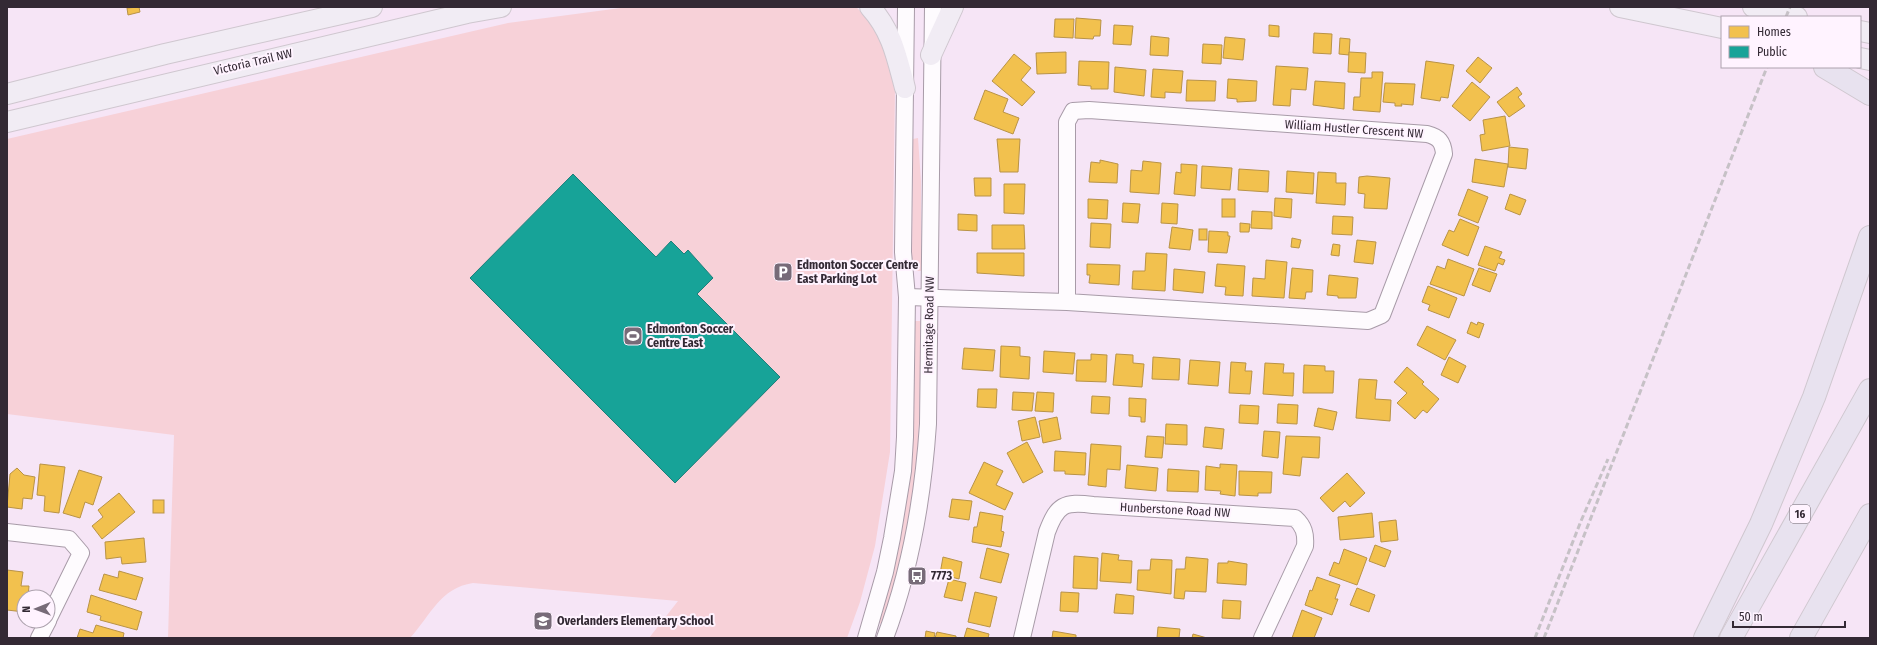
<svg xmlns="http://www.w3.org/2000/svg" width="1877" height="645" font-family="'Fira Sans Condensed',sans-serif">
<rect width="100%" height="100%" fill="#f6e5f6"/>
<!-- green -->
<g fill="#f7d1d8">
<path d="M628,7H856L877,27L891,63L895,89L890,452L875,546L860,602L847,638H649L678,601L473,583C440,588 431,615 410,638H168L174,435L7,414V139L508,23Z"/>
<path d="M918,138L921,181V271H915L912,260L913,139Z"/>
<path d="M914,321H920C920,389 921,457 909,524C903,558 893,591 883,624L878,623Z"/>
</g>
<!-- homes -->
<g fill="#f2c14e" stroke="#b99346">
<path d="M139,7L140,12L128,15L127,8Z"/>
<path d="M1076,18L1101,20L1100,36H1094L1093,39L1075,38Z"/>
<path d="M1055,19H1074L1073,38L1054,37Z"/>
<path d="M1114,25L1133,26L1131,45L1113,44Z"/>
<path d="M1269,25L1279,26V37L1269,36Z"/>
<path d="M1314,33L1332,34L1331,54L1313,53Z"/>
<path d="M1151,36L1169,38L1168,56L1150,55Z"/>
<path d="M1225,37L1245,39L1243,60L1223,58Z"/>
<path d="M1340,38L1350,39L1349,55L1339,54Z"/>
<path d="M1203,44L1222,45L1221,64L1202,63Z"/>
<path d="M1066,52V73L1037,74L1036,53Z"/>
<path d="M1349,52L1366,53L1365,73L1348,72Z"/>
<path d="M1014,54L1031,68L1021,80L1035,92L1022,106L992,81Z"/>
<path d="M1478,57L1492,68L1480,83L1466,71Z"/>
<path d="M1079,61L1109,62L1108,89H1091V86L1078,85Z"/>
<path d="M1426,61L1454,65L1448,98L1441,97L1440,101L1421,98Z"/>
<path d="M1276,66L1308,68L1306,90L1291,89L1290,106L1273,105Z"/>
<path d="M1115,67L1146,70L1144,96L1114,92Z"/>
<path d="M1153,69L1183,71L1181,93L1165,92V98L1151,97Z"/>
<path d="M1372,72H1383L1380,112L1353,110L1354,97H1360L1361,78H1372Z"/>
<path d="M1228,79L1257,81L1256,101L1237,102V99L1227,98Z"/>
<path d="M1187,80L1216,81L1215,101H1186Z"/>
<path d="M1315,81L1345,83L1344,109L1313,105Z"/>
<path d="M1472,82L1490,97L1470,121L1452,106Z"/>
<path d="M1385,83L1415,84L1413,105L1401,104L1402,106H1395V103L1383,102Z"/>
<path d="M1517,87L1522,94L1518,97L1525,106L1509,117L1497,102Z"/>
<path d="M985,90L1008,99L1003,112L1019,118L1013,134L974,119Z"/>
<path d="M1505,116L1510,146L1482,151L1480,135L1485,134L1483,120Z"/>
<path d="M997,139H1020L1018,172H1000Z"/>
<path d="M1509,147L1528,149L1526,169L1508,167Z"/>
<path d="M1475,159L1508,164L1504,187L1472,182Z"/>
<path d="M1100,160L1118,164L1117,183L1089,182L1091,162L1100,163Z"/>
<path d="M1143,161L1161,163L1159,194L1130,192L1131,170L1142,171Z"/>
<path d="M1181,164L1197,165L1195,196L1174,194L1176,172L1181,173Z"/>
<path d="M1202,166L1232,168L1230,190L1201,188Z"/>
<path d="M1239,169L1269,171L1268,192L1238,190Z"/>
<path d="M1287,171L1314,173L1313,194L1286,192Z"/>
<path d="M1318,172L1336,173V183H1346L1345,205L1316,203Z"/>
<path d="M1367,176L1390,178L1387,209L1364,208L1365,194L1358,193L1359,177Z"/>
<path d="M974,178H991V196H975Z"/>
<path d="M1004,184H1025L1024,214L1004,213Z"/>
<path d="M1468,189L1488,197L1478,223L1458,215Z"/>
<path d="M1510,194L1526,200L1520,215L1505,209Z"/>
<path d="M1275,198L1292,199L1291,218L1274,216Z"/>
<path d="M1088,199L1108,200L1107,219L1088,218Z"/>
<rect x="1222" y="199" width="13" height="18"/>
<path d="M1123,203L1140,204L1138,223L1122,222Z"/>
<path d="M1162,203L1178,204L1177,224L1161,223Z"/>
<path d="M1252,211L1272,212V229L1251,228Z"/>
<path d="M958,214L977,215V231L958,230Z"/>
<path d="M1333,216L1353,217L1352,235L1332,234Z"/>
<path d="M1460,219L1479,227L1468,256L1442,245L1449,230L1454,232Z"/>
<path d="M1091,223L1111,224L1110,248L1090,247Z"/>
<path d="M1240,223L1250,224L1249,232H1240Z"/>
<path d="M992,225H1024L1025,249H992Z"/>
<path d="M1172,227L1193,230L1190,250L1169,248Z"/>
<rect x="1199" y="229" width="8" height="11"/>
<path d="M1209,231L1228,232V236H1230L1227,253L1208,252Z"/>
<path d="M1292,238L1301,240L1299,248L1291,247Z"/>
<path d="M1357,240L1376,242L1373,264L1354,262Z"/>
<path d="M1333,244L1340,245L1339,256L1331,255Z"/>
<path d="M1485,246L1502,252L1499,258L1505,260L1503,265L1498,263L1495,271L1478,265Z"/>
<path d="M977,253H1024V276L977,273Z"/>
<path d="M1146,253L1167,254L1165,291L1132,289L1133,271H1145Z"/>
<path d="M1448,259L1474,269L1464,296L1430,284L1437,266L1445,269Z"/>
<path d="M1266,260L1287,262L1284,298L1252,296L1253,278L1265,279Z"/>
<path d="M1087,264L1120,265L1119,285L1089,283L1090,275H1087Z"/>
<path d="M1217,264L1245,266L1243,296L1225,295L1226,287L1215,286Z"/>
<path d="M1292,268L1313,270L1312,292H1306L1305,299L1289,298Z"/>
<path d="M1479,268L1497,274L1490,292L1472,285Z"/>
<path d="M1174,269L1205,272L1203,293L1173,290Z"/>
<path d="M1329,275L1358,278L1356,298H1338V296L1327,295Z"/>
<path d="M1428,286L1457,298L1449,318L1428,310L1430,305L1422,302Z"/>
<path d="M1471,322L1477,325L1478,322L1484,324L1479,338L1467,333Z"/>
<path d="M1427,326L1456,340L1445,360L1417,345Z"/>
<path d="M1001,346L1020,347V356L1030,357L1029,379L1000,377Z"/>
<path d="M964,348L995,350L993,371L962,369Z"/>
<path d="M1044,351L1075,353L1073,374L1043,372Z"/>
<path d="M1091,354L1107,355L1106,382L1076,381L1077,360H1091Z"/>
<path d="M1116,354L1133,355V363L1144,364L1142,387L1113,385Z"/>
<path d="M1153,357L1180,359L1179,380L1152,379Z"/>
<path d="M1449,357L1466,366L1458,383L1441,375Z"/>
<path d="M1190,360L1220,362L1218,386L1188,384Z"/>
<path d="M1231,362L1246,363L1245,371H1252L1250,394L1229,393Z"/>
<path d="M1265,363L1284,364L1283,373H1294L1293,396L1263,394Z"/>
<path d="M1304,365L1325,366V371H1334L1333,393H1303Z"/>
<path d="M1407,367L1424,382L1422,384L1439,399L1427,413L1423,410L1415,419L1397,403L1407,393L1394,382Z"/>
<path d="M1359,379L1377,380L1375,399L1391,400L1390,421L1356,418Z"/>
<path d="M978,389H997L996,408L977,407Z"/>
<path d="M1013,392L1034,393L1032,411L1012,410Z"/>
<path d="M1037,392L1054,393L1053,412L1035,411Z"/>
<path d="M1092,396L1110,397L1109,414L1091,413Z"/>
<path d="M1129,398L1146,399L1145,422H1141V417L1129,416Z"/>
<path d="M1278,404L1298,405L1297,424L1277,423Z"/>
<path d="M1240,405L1259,406L1258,424L1239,423Z"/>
<path d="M1318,408L1337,412L1333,430L1314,426Z"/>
<path d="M1035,417L1040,437L1022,441L1018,421Z"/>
<path d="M1057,417L1061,439L1043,443L1039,421Z"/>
<path d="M1166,424L1187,425V445L1165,444Z"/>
<path d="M1205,427L1224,429L1222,449L1203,447Z"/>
<path d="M1264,431L1280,432L1278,458L1262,456Z"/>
<path d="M1147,436L1164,437L1162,458L1145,457Z"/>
<path d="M1286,436L1320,437L1319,458L1302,457L1300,476L1283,474Z"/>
<path d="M1027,442L1043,472L1023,483L1007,453Z"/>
<path d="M1091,444L1121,446L1120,470L1107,469L1106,487L1088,485Z"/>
<path d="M1055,451L1086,453L1085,475L1065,474V471H1054Z"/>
<path d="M984,462L1003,471L996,485L1013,493L1005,510L969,493Z"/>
<path d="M40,464L65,467L59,513L44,511L45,496L37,495Z"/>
<path d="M1220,464L1237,465L1235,496L1220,494L1221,491L1205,490L1206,466L1220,468Z"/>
<path d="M1127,465L1158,468L1156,491L1125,488Z"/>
<path d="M17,468L24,475L35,477L32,499L23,498L22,509L7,507L10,474Z"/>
<path d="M1168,469L1199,471L1198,492L1167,491Z"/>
<path d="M79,470L102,477L93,505L85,502L80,518L63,513Z"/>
<path d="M1239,471L1272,472L1271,493H1258V496L1239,495Z"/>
<path d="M1347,473L1365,493L1350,507L1345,501L1333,512L1320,498Z"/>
<path d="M119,493L135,512L102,539L92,526L103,517L98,510Z"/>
<path d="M952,499L972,501L969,520L949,517Z"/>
<rect x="153" y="500" width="11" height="13"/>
<path d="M980,512L1003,516L1001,531L1004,532L1001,547L972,542L974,527H977Z"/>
<path d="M1372,513L1374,537L1340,540L1338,517Z"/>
<path d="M1396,520L1398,540L1381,542L1379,522Z"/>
<path d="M144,538L146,562L122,564L121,557L106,559L105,542Z"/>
<path d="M1375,545L1391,551L1385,567L1369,561Z"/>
<path d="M987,548L1009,554L1001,583L980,578Z"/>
<path d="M1344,549L1367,558L1357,585L1329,575L1334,562L1339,564Z"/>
<path d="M1102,553L1119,555L1118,560L1132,561L1131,583L1100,581Z"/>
<path d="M1074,556L1098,558L1097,589L1073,588Z"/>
<path d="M943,557L962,562L959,579L940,574Z"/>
<path d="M1186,557L1208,559L1206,592L1185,591L1184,599L1174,598L1176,569H1185Z"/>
<path d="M1151,559L1172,560L1171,594L1137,590L1138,570H1150Z"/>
<path d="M1228,561L1247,564L1246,585L1217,583L1218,563H1228Z"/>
<path d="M7,570L23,572L21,586H29L28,597H24V612L7,610Z"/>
<path d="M119,571L143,578L136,600L99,590L104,574L118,578Z"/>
<path d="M1317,577L1340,585L1335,599H1338L1332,615L1305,605L1310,590L1312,591Z"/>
<path d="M949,579L966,583L962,601L944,597Z"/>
<path d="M1357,588L1375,595L1369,612L1350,605Z"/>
<path d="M975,592L997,597L990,627L968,622Z"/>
<path d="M1061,592L1079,593L1078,612L1060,611Z"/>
<path d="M1116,594L1134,596L1133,614L1114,613Z"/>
<path d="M91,595L142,612L137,630L100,620L101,616L87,612Z"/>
<path d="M1223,600L1241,601L1240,619L1222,618Z"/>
<path d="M1302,610L1322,618L1314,638H1292Z"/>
<path d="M96,625L124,633L123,638H77L80,629L93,633Z"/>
<path d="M1158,627L1180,629L1179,638H1157Z"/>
<path d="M967,628L989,634L988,638H964Z"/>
<path d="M926,631L935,633L934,638H925Z"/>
<path d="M1053,631L1076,635V638H1052Z"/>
<path d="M937,632L956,636V638H935Z"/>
<path d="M1193,634L1207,638H1192Z"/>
</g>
<!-- public -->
<path fill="#17a398" stroke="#1f7e7a" d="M573,174L656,257L671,241L684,254L688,250L713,278L697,294L780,377L675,483L470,278Z"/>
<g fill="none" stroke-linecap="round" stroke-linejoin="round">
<defs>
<g id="minor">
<path d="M907,297L1067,302L1368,321L1382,315L1444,154C1443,142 1439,137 1427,134L1089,110L1073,111L1067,122V302"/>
<path d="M7,532L69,539L81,553L48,620"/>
<path d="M39,638L48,621"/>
<path d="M866,638L885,572L892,538L903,471L905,437L907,297L903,252L906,7"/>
<path d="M885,638C911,569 923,498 928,424L933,7"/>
<path d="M1022,638L1047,532C1057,505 1064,501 1093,505L1295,518C1304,526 1306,534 1305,546L1262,638"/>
</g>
<g id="major">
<path d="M870,7C892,31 897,58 905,88"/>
<path d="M1620,7L1722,28"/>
<path d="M1753,7L1797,17"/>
<path d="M1860,31L1870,33"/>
<path d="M931,55L953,7"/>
<path d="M1860,58L1870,60"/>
<path d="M7,94L165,54L372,7"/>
<path d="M7,122L467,13L501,7"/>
</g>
<g id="highway">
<path d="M1825,67L1870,94"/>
<path d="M1705,638L1761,524L1814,397L1870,237"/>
<path d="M1731,638L1870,390"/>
<path d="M1801,638L1870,515"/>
</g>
</defs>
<!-- minor casing -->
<use href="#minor" stroke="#a89ba8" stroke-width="18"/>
<!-- major casing -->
<use href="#major" stroke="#cfc7cf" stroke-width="22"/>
<!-- highway casing -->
<use href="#highway" stroke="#cfc7cf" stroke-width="24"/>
<!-- minor -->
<use href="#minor" stroke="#fefbfe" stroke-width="16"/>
<!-- major -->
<use href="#major" stroke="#f1ecf4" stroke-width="20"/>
<!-- highway -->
<use href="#highway" stroke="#e8e2ef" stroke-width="22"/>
<!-- rail -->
<g stroke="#c6c1c6" stroke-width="3" stroke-dasharray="6 3" stroke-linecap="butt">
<path d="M1786,17L1790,7"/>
<path d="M1535,638L1581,521L1608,459"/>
<path d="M1544,638L1767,67"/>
</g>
</g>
<!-- icons -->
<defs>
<symbol id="parking-square" viewBox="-11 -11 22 22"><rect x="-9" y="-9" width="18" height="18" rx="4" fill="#776b78" stroke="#fff3ff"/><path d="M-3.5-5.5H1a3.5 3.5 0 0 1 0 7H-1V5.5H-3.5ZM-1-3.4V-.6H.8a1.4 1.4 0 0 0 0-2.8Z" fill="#fff"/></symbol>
<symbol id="stadium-square" viewBox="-11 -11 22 22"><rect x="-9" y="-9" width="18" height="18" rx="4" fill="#776b78" stroke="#fff3ff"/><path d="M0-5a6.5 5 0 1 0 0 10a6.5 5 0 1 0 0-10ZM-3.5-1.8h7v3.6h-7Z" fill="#fff"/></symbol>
<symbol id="bus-square" viewBox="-11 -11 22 22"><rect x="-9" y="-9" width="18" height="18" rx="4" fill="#776b78" stroke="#fff3ff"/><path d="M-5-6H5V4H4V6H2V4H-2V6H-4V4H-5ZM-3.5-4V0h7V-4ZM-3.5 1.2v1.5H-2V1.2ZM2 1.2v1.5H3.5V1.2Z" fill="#fff"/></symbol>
<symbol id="school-square" viewBox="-11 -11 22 22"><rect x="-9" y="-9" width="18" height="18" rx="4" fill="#776b78" stroke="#fff3ff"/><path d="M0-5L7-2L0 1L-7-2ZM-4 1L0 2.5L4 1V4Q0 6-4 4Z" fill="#fff"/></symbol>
</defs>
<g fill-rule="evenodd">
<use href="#parking-square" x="772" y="261" width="22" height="22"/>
<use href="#stadium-square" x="622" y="325" width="22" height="22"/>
<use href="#bus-square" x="906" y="565" width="22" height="22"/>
<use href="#school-square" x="532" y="610" width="22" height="22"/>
</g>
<g text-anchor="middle" stroke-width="4" stroke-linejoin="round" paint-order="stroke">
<!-- shield labels -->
<rect fill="#fff3ff" stroke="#706671" stroke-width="1" x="1790" y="505" width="20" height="18" rx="3"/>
<g font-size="11" font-weight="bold" fill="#332934">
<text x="1800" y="518">16</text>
</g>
<!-- street labels -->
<g font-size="12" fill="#332934" stroke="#fff3ff">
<text transform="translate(253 62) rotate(-13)" y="4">Victoria Trail NW</text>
<text transform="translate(1354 129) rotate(4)" y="4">William Hustler Crescent NW</text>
<text transform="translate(929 325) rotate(-89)" y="4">Hermitage Road NW</text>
<text transform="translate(1175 510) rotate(3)" y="4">Hunberstone Road NW</text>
</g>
<!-- poi labels -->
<g font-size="12" font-weight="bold" fill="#332934" stroke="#fff3ff" text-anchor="start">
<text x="797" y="269">Edmonton Soccer Centre<tspan x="797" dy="14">East Parking Lot</tspan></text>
<text x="647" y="333">Edmonton Soccer<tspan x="647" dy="14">Centre East</tspan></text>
<text x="931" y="580">7773</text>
<text x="557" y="625">Overlanders Elementary School</text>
</g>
</g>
<!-- border -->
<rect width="1877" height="645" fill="none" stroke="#332934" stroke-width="16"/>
<!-- legend -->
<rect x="1721" y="16" width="140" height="52" fill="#fff3ff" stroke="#ada2ae"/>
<rect x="1729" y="26" width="20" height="12" fill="#f2c14e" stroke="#ada2ae"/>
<text x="1757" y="36" font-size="12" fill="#332934">Homes</text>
<rect x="1729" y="46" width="20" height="12" fill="#17a398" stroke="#ada2ae"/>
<text x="1757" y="56" font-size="12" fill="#332934">Public</text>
<!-- north arrow -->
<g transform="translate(36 609) rotate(269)"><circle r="19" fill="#fff3ff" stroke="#ada2ae"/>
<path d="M0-3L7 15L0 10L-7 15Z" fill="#776b78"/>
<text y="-6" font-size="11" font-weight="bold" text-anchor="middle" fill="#332934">N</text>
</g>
<!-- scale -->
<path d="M1733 621v6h112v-6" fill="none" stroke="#332934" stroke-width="2"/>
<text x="1739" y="621" font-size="12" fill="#332934" stroke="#fff3ff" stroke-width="3" paint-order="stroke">50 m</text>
</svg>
